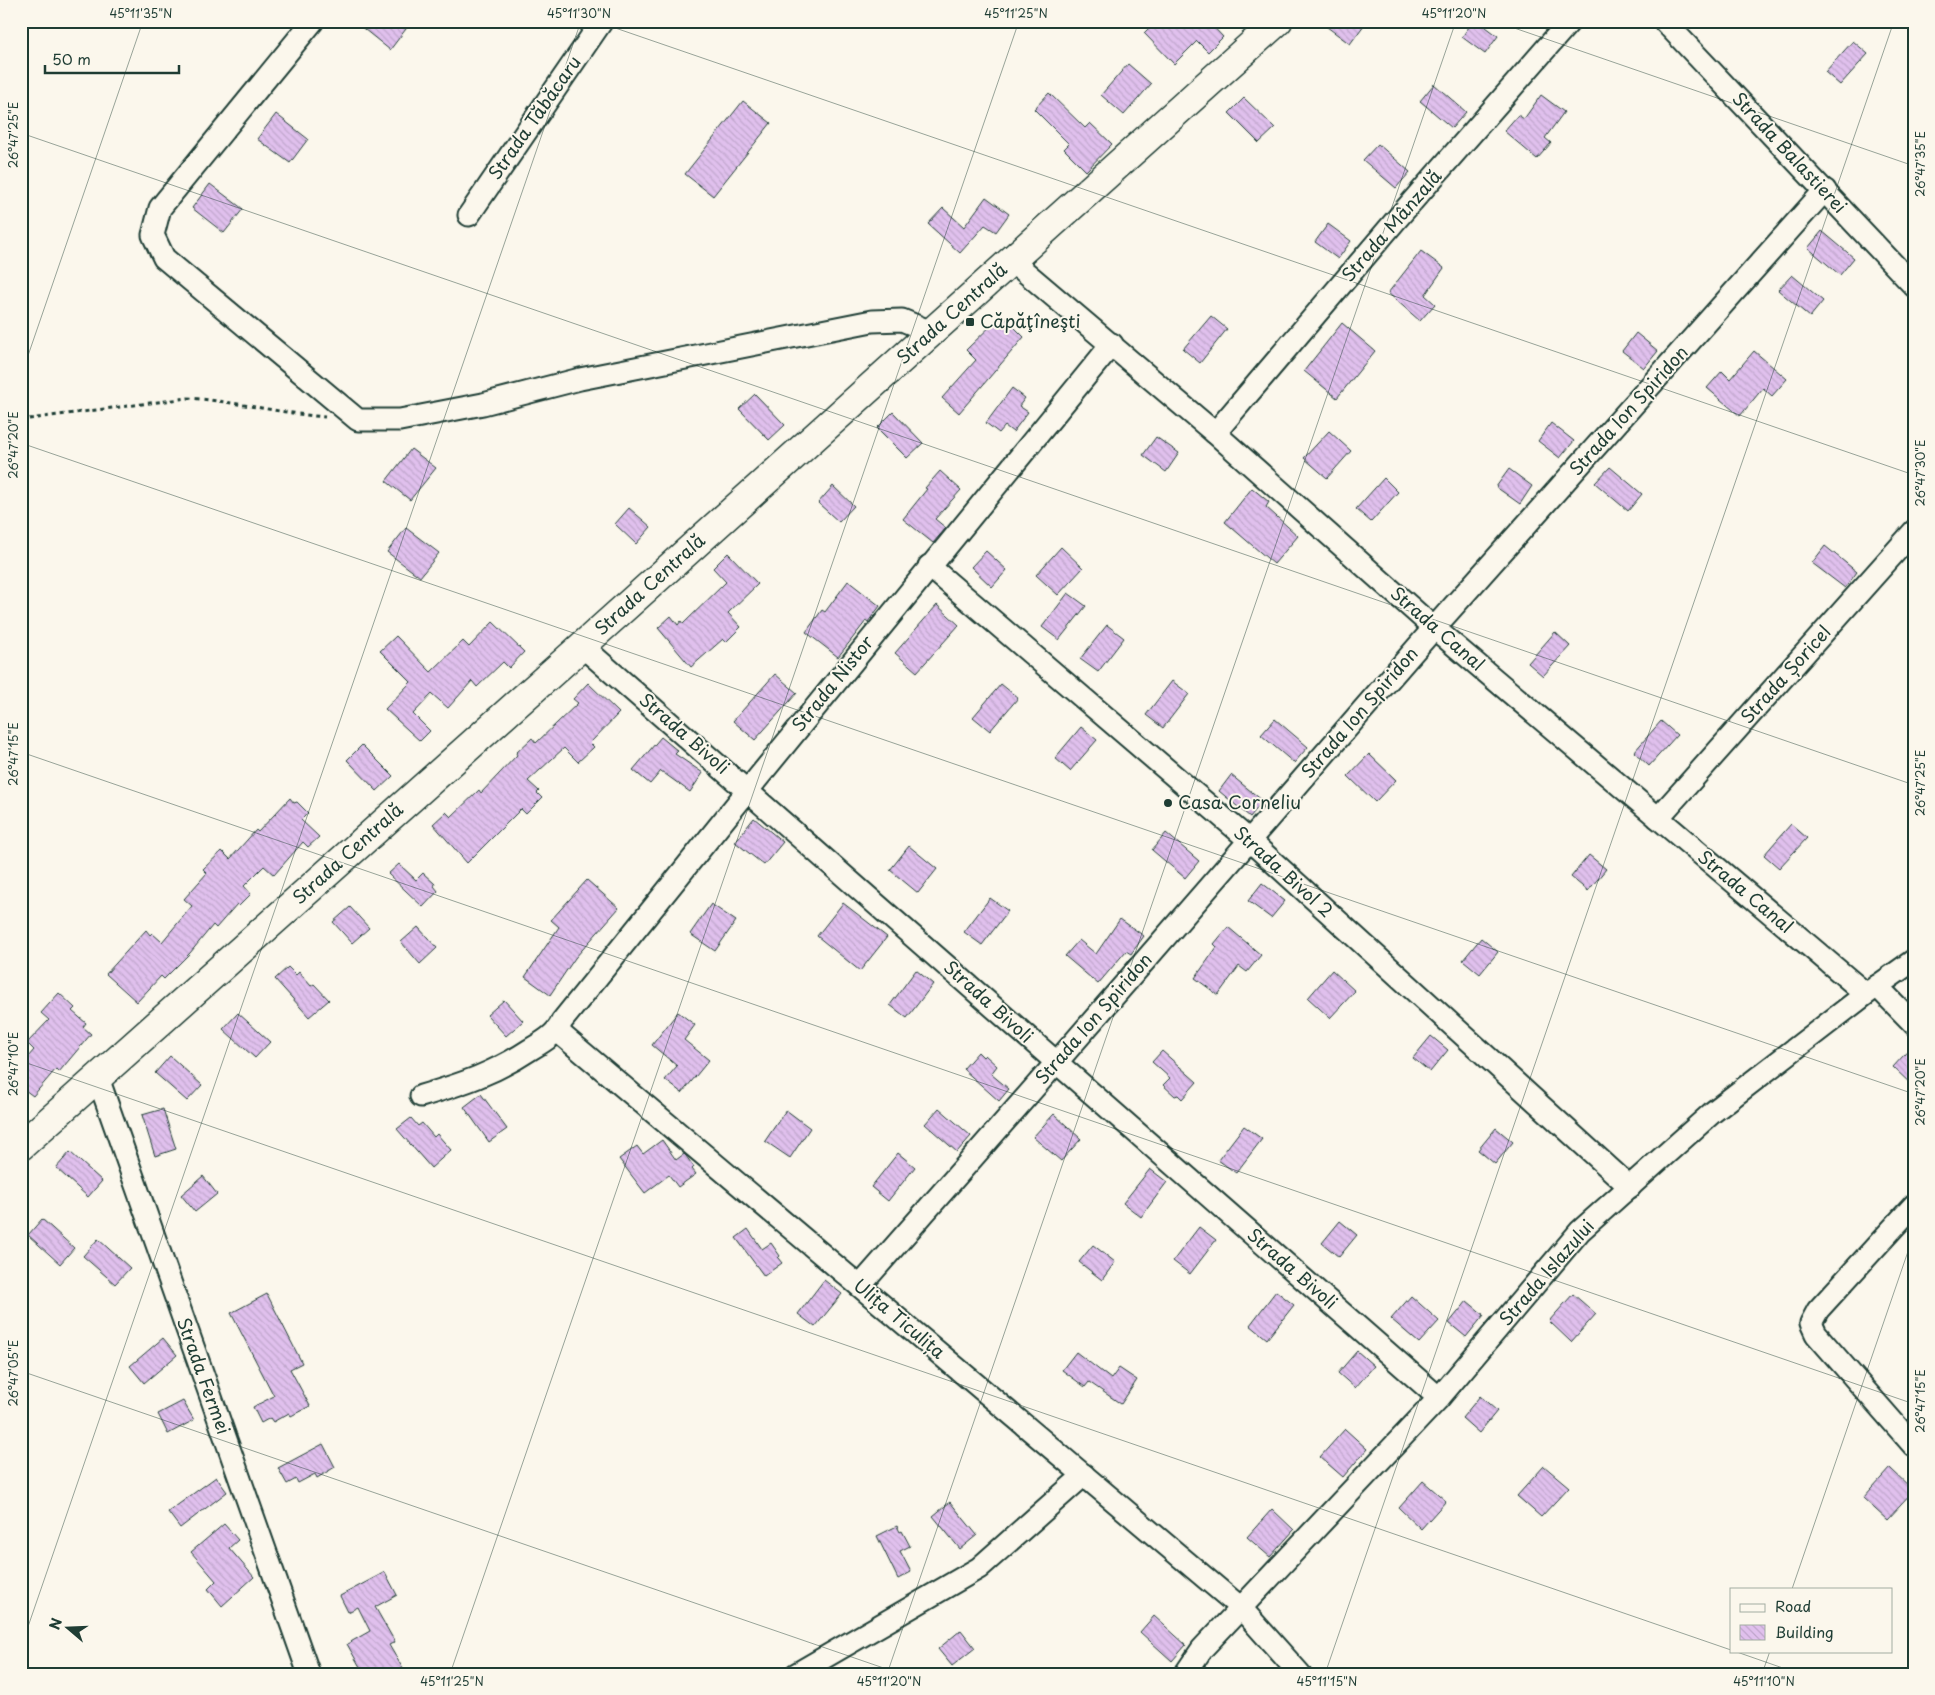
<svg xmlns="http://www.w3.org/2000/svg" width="1935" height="1695" font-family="'Playpen Sans',sans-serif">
<defs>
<pattern id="building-back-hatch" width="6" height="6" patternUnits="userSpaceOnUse" patternTransform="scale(1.25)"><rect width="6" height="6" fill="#e0c0ed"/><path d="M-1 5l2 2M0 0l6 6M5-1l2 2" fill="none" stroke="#c0a6cc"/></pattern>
</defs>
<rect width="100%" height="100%" fill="#fbf7ec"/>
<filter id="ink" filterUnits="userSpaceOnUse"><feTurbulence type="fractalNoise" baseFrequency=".02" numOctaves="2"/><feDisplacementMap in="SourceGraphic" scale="10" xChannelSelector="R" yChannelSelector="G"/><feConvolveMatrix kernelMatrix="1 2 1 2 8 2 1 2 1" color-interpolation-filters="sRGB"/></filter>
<g filter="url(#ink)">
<!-- building -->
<g fill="url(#building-back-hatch)" stroke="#1f3d34">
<path d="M354,21H412L390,50Z"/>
<path d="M1156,21H1162L1170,29L1178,21H1208L1223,37L1208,52L1197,41L1174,64L1144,33Z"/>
<path d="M1319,21H1367L1350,44Z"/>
<path d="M1473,21H1478L1498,36L1485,54L1462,37Z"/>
<path d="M1853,41L1868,54L1840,85L1825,72Z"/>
<path d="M1128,64L1151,84L1124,115L1101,95Z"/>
<path d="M1434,84L1466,112L1452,128L1420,101Z"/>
<path d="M1049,93L1085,128L1090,123L1112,144L1086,171L1064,149L1069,144L1034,109Z"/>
<path d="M1541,95L1564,112L1545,138L1551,143L1537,159L1504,131L1518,115L1524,119Z"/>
<path d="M1244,98L1275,128L1259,143L1229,113Z"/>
<path d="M743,101L771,123L713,196L685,174Z"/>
<path d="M276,114L308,139L290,163L257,139Z"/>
<path d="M1378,144L1410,172L1396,188L1363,160Z"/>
<path d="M210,184L243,209L224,233L192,208Z"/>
<path d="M986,197L1009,214L996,232L985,225L960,253L928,224L943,208L964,227Z"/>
<path d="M1328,224L1351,241L1338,259L1315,242Z"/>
<path d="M1822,231L1854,258L1840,275L1808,248Z"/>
<path d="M1421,251L1444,268L1425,295L1435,304L1420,321L1388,293Z"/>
<path d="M1792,275L1823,301L1810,317L1778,290Z"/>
<path d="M1002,315L1024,337L959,413L942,398L976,360L966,350Z"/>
<path d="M1211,316L1227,329L1200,363L1183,349Z"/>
<path d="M1342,323L1375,351L1337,398L1304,371Z"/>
<path d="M1636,333L1658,351L1644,368L1622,351Z"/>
<path d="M1754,351L1787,379L1772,396L1763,388L1740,416L1707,388L1722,371L1730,379Z"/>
<path d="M1012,388L1025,398L1019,406L1028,412L1013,432L1005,426L999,433L986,423Z"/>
<path d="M755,394L785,425L769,440L739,409Z"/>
<path d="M893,412L923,443L907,458L877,428Z"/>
<path d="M1551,423L1574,441L1560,458L1538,441Z"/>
<path d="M1329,431L1351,451L1327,478L1304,458Z"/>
<path d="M1156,437L1179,453L1166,472L1143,455Z"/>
<path d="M411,449L436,468L410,500L386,481Z"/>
<path d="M1610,467L1642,494L1628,511L1595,483Z"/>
<path d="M1509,469L1532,486L1520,504L1496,487Z"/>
<path d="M940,471L961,490L935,519L946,528L933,543L903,519L927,489L925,488Z"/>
<path d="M1384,478L1398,492L1371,522L1356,509Z"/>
<path d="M833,486L854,506L839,522L818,503Z"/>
<path d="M1252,488L1269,502L1266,507L1298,536L1274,564L1225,522Z"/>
<path d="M629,508L651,527L636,544L615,524Z"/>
<path d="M406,528L439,553L420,577L387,552Z"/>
<path d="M1825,546L1857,572L1845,588L1812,563Z"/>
<path d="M1061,547L1083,568L1058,595L1036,575Z"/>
<path d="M986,551L1007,570L992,587L971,567Z"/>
<path d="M728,553L758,584L728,613L741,627L726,642L723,639L691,667L658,628L671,616L678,625L681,621L683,624L726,582L713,568Z"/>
<path d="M848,581L880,606L868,622L866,621L838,657L806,632L822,610L825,612Z"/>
<path d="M1068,593L1086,606L1059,640L1042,627Z"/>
<path d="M937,605L959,625L917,672L895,653Z"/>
<path d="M493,622L524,652L509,668L503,662L477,687L472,681L448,708L432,694L413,714L430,731L420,741L385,709L411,682L380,651L396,636L431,672L463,641L469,647Z"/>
<path d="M1107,625L1124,638L1098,672L1080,659Z"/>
<path d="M1555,632L1570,646L1543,676L1528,663Z"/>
<path d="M775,674L797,693L755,740L733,721Z"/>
<path d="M1172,681L1189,694L1163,728L1146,715Z"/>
<path d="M588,683L619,713L590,743L594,747L578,762L564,748L528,781L539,791L537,793L542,798L526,814L521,809L467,863L433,824L446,812L451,817L479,790L481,793L517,755L516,753L532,738L536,743L578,703L573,699Z"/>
<path d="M1001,684L1018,698L990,731L973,717Z"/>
<path d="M1275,719L1308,747L1294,763L1261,735Z"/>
<path d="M1661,721L1677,735L1649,766L1634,752Z"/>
<path d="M1081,727L1097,740L1070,771L1055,758Z"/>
<path d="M661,737L678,751L675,754L703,773L690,792L661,771L650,784L633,770Z"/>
<path d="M362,745L393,776L377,791L347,760Z"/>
<path d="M1369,754L1396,780L1375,802L1348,776Z"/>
<path d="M1231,775L1263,801L1250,817L1219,791Z"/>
<path d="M290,798L294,803L297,802L308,813L301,820L319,837L308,847L303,842L274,875L264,866L244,886L251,894L239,906L237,904L216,928L213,925L190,953L164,979L161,976L137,1002L106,974L146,930L150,935L152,933L162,942L192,906L184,899L207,873L203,869L222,851L230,859L256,830L258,832Z"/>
<path d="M754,818L783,842L764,865L735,842Z"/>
<path d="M1791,824L1807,838L1779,868L1764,855Z"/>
<path d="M1166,833L1199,861L1185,878L1152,850Z"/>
<path d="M909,846L937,869L918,893L890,870Z"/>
<path d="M1589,855L1606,869L1588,891L1571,877Z"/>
<path d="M399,864L416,880L423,873L435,884L434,886L438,891L423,907L388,874Z"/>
<path d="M587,880L619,908L575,958L550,995L525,977L559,927L551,920Z"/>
<path d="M1262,883L1285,901L1271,918L1248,901Z"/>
<path d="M990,898L1008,911L982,945L964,932Z"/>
<path d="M843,903L887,937L860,971L817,936Z"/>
<path d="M711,904L736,921L715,951L690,934Z"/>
<path d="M350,907L369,928L352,943L333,922Z"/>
<path d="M1120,919L1144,936L1131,954L1126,951L1098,984L1065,956L1079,940L1096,954Z"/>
<path d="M418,927L437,948L420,964L401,942Z"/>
<path d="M1228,927L1261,955L1247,972L1239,966L1218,995L1195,978L1217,947L1214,944Z"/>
<path d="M1481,938L1498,952L1480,974L1463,960Z"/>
<path d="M288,967L296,975L299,972L311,986L314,984L329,1000L309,1017L275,979Z"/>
<path d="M916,970L933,984L907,1018L890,1005Z"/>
<path d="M1332,970L1355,991L1330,1018L1308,998Z"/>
<path d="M59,993L75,1008L72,1011L86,1023L83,1027L91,1034L59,1072L56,1069L33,1096L21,1087V1065L34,1050L27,1043L49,1020L41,1013Z"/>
<path d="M504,1000L523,1021L506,1036L487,1015Z"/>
<path d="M678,1012L695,1025L684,1040L709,1060L682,1093L665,1080L677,1066L652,1045Z"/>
<path d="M238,1013L270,1042L255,1058L223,1029Z"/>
<path d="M1431,1036L1448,1050L1430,1072L1413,1058Z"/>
<path d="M1914,1044V1087L1893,1067Z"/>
<path d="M1162,1051L1197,1082L1182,1099L1178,1095L1175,1096L1163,1085L1170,1078L1152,1062Z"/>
<path d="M978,1052L983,1057L985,1055L997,1066L991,1074L1009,1089L999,1101L963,1069Z"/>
<path d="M170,1056L202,1085L187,1101L155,1073Z"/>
<path d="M481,1094L507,1129L489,1142L464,1107Z"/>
<path d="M939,1108L971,1136L957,1152L925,1124Z"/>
<path d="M163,1109L176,1149L155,1156L142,1115Z"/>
<path d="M786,1110L810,1128L790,1158L765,1141Z"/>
<path d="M1054,1114L1081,1139L1061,1161L1033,1137Z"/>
<path d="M411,1118L418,1126L422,1123L434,1137L437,1134L451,1150L431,1168L397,1129Z"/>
<path d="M1244,1126L1262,1139L1236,1173L1218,1160Z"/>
<path d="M1496,1128L1513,1142L1495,1164L1478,1150Z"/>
<path d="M662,1140L676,1160L684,1154L686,1156L694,1167L692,1169L696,1174L678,1187L669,1175L645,1193L619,1159L637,1146L643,1154Z"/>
<path d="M70,1152L102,1181L88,1197L56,1168Z"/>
<path d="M898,1153L915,1167L888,1201L871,1187Z"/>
<path d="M1150,1169L1167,1182L1141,1217L1123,1203Z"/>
<path d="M203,1176L217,1194L195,1212L181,1195Z"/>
<path d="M42,1219L74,1248L60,1264L28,1235Z"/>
<path d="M1340,1221L1357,1235L1339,1257L1322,1243Z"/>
<path d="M1199,1227L1216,1240L1190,1274L1173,1261Z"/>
<path d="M748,1229L762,1249L771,1243L780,1256L778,1258L782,1263L764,1276L736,1238Z"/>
<path d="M98,1239L130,1268L115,1284L83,1256Z"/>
<path d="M1093,1245L1115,1262L1102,1280L1079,1262Z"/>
<path d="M824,1280L842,1294L815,1327L798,1314Z"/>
<path d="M1276,1291L1294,1305L1267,1339L1250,1325Z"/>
<path d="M267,1294L302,1363L290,1369L310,1406L291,1416L289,1413L273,1422L270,1418L261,1423L253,1407L274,1396L231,1313Z"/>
<path d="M1573,1294L1596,1314L1571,1342L1549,1321Z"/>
<path d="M1411,1296L1439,1321L1419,1343L1391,1319Z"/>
<path d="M1467,1301L1484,1315L1466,1337L1449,1323Z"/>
<path d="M163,1338L177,1355L144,1383L130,1366Z"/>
<path d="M1357,1351L1374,1366L1355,1388L1338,1373Z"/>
<path d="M1076,1352L1111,1379L1119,1368L1137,1380L1121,1404L1089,1382L1085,1387L1062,1370Z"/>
<path d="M1480,1396L1497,1411L1479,1433L1462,1418Z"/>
<path d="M183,1401L194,1420L168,1434L158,1414Z"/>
<path d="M1345,1429L1367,1449L1343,1477L1320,1457Z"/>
<path d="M323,1444L335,1467L317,1478L315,1474L298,1483L296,1479L287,1484L278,1468Z"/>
<path d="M1544,1466L1569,1487L1541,1517L1517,1496Z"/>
<path d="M1890,1468L1914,1491L1887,1520L1863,1498Z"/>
<path d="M216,1477L227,1492L180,1528L168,1512Z"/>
<path d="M1423,1481L1446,1501L1421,1529L1399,1508Z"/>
<path d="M950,1502L977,1535L960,1549L933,1516Z"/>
<path d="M1272,1509L1294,1530L1270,1557L1247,1537Z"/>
<path d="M224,1524L238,1540L229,1548L254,1577L222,1606L208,1589L216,1581L191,1552Z"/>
<path d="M897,1526L900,1532L902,1531L910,1546L900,1551L911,1572L898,1579L877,1536Z"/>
<path d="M385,1572L397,1595L375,1607L395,1642L389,1645L406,1674H364L347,1644L370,1631L358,1607L348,1612L340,1596Z"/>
<path d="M1154,1616L1186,1645L1172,1661L1140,1632Z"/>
<path d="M961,1630L975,1648L952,1666L938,1649Z"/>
</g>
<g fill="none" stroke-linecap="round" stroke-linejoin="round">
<defs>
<g id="street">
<path d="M313,21L160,208L153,235L164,258L358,420H400L483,404L580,379L872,321L902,320L931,332"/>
<path d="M1664,21L1914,286"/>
<path d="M469,215L602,21"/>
<path d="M1011,260L1215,433L1434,628L1866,994"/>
<path d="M1215,433L1396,220L1570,21"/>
<path d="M929,566L1249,840L1630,1187"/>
<path d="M582,646L1439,1398"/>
<path d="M1658,818L1914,531"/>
<path d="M1877,986L1914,1024"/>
<path d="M559,1029L562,1035L1241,1608L1300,1674"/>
<path d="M98,1078L309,1674"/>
<path d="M421,1096C462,1084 495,1073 531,1049C543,1042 557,1034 562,1021L748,790L1112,344"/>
<path d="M1914,1205L1818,1310L1811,1323L1816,1334L1914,1446"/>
<path d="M860,1286L1056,1063L1434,628L1825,190"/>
<path d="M796,1674L979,1568L1084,1475"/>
<path d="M1185,1674L1202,1649L1439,1398L1580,1231L1713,1112L1866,994L1914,960"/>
</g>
<path id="secondary" d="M21,1146L582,646L1278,21"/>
</defs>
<!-- street casing -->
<use href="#street" stroke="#1f3d34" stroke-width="25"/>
<!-- secondary casing -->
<use href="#secondary" stroke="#1f3d34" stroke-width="31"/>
<!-- path -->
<path stroke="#1f3d34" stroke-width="3" stroke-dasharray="4 4" stroke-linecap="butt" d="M21,420L188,398C234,401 279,413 325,417"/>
<!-- street -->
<use href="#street" stroke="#fbf7ec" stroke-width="21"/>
<!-- secondary -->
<use href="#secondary" stroke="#fbf7ec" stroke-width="28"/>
</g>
</g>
<!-- ticks -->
<path fill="none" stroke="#1f3d34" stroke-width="1" stroke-opacity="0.45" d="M595,21L1914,475M1494,21L1914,166M21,133L1914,785M21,376L143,21M21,443L1914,1094M21,752L1914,1404M21,1061L1731,1650M21,1371L901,1674M1792,1589L1914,1234M21,1647L581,21M1734,1651L1800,1674M450,1674L1019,21M887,1674L1456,21M1325,1674L1894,21M1762,1674L1770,1651"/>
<!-- markers -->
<g fill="#1f3d34" stroke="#fbf7ec" stroke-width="2">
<rect x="965" y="317" width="10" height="10" rx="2.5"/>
<circle cx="1168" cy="803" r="5"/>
</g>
<g text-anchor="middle" stroke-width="4" stroke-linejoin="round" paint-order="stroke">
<!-- street labels -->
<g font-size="18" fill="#1f3d34" stroke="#fbf7ec">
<text transform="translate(535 118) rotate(-55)" y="6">Strada Tăbăcaru</text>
<text transform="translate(1789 153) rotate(47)" y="6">Strada Balastierei</text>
<text transform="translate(1392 226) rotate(-49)" y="6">Strada Mânzală</text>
<text transform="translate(952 314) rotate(-42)" y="6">Strada Centrală</text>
<text transform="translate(1629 411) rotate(-48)" y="6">Strada Ion Spiridon</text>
<text transform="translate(650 585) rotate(-42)" y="6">Strada Centrală</text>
<text transform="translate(1437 629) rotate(41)" y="6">Strada Canal</text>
<text transform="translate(1786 675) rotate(-48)" y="6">Strada Șoricel</text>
<text transform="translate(833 684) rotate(-51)" y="6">Strada Nistor</text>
<text transform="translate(1360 713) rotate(-49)" y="6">Strada Ion Spiridon</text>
<text transform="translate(684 734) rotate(41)" y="6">Strada Bivoli</text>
<text transform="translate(348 854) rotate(-42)" y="6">Strada Centrală</text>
<text transform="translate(1283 872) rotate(42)" y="6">Strada Bivol 2</text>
<text transform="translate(1745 892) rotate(40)" y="6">Strada Canal</text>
<text transform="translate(988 1002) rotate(42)" y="6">Strada Bivoli</text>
<text transform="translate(1094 1019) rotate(-49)" y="6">Strada Ion Spiridon</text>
<text transform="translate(1292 1269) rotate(41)" y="6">Strada Bivoli</text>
<text transform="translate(1547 1273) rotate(-49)" y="6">Strada Islazului</text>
<text transform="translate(899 1319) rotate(40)" y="6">Ulița Ticulița</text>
<text transform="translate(203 1376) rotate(70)" y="6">Strada Fermei</text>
</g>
<!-- poi labels -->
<g font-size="18" fill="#1f3d34" stroke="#fbf7ec" text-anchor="start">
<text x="980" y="328">Căpăţîneşti</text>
<text x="1178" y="809">Casa Corneliu</text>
</g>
</g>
<!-- margin -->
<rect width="1935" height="1695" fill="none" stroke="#fbf7ec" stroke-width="55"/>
<!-- legend -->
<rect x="1730" y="1588" width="162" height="65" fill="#fbf7ec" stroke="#a3ada2"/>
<rect x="1740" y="1604" width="25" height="8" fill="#fbf7ec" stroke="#a3ada2"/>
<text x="1775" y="1612" font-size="15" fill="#1f3d34">Road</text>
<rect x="1740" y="1625" width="25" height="15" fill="url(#building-back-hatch)" stroke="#a3ada2"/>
<text x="1775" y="1638" font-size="15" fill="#1f3d34">Building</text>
<!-- north arrow -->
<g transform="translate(68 1628) rotate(289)" stroke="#fbf7ec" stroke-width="4" paint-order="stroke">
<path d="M0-4L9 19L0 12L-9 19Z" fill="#1f3d34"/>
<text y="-8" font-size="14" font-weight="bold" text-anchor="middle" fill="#1f3d34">N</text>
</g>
<!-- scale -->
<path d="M45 65v8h134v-8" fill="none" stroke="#1f3d34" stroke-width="2.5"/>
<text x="52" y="65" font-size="15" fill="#1f3d34" stroke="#fbf7ec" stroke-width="4" paint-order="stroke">50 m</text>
<rect x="28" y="28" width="1880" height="1640" fill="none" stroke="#1f3d34" stroke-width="2"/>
<g font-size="12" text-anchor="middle" fill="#1f3d34">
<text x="141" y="18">45°11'35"N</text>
<text x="579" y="18">45°11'30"N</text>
<text x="1016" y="18">45°11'25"N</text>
<text x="1454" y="18">45°11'20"N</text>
<text transform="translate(14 135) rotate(-90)" y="4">26°47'25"E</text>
<text transform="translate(1921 164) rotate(-90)" y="4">26°47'35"E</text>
<text transform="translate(14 445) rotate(-90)" y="4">26°47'20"E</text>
<text transform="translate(1921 473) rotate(-90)" y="4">26°47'30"E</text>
<text transform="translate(14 754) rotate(-90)" y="4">26°47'15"E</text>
<text transform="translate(1921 783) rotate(-90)" y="4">26°47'25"E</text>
<text transform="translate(14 1064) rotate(-90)" y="4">26°47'10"E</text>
<text transform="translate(1921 1092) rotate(-90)" y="4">26°47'20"E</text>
<text transform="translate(14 1373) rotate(-90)" y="4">26°47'05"E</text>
<text transform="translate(1921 1401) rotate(-90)" y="4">26°47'15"E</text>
<text x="452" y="1686">45°11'25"N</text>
<text x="889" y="1686">45°11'20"N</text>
<text x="1327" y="1686">45°11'15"N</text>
<text x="1764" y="1686">45°11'10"N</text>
</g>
</svg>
